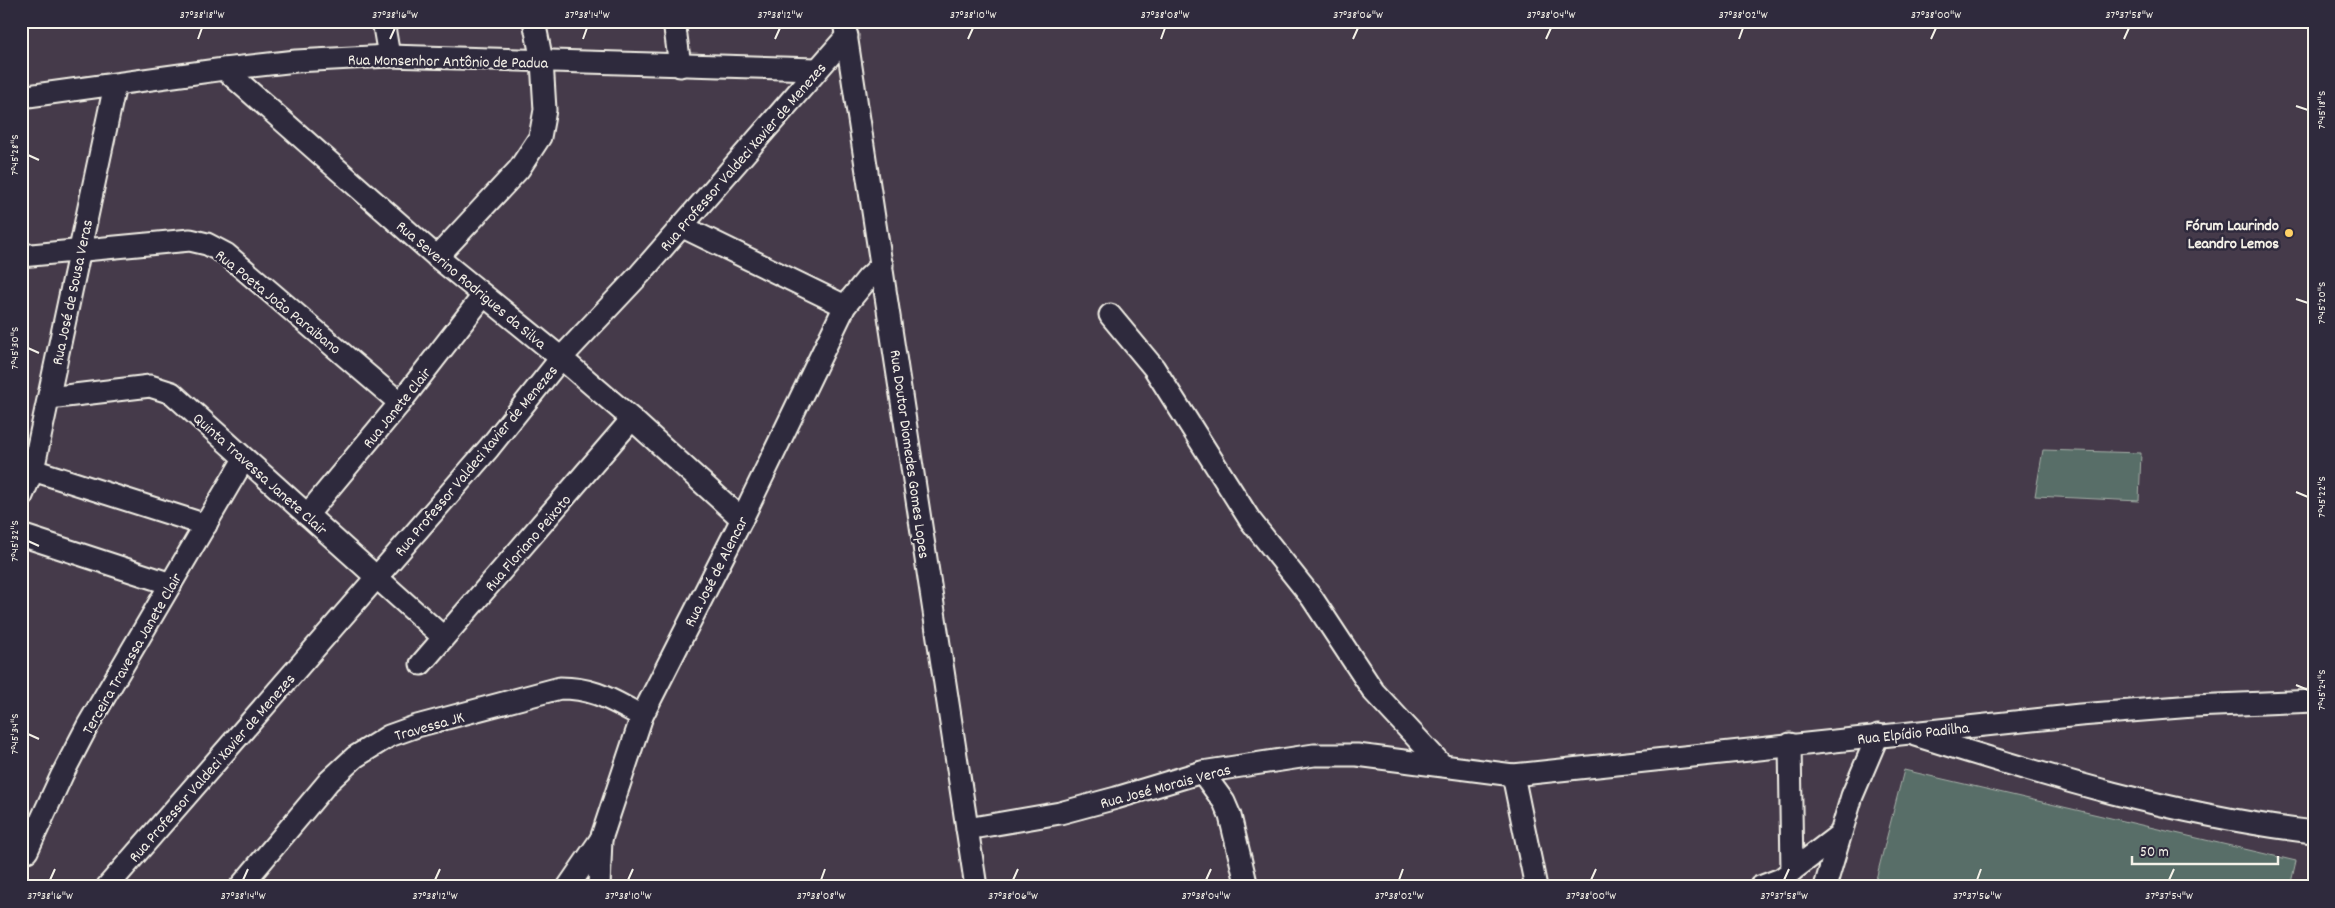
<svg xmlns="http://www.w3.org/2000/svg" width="2335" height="908" font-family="Dekko,sans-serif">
<rect width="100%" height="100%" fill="#453a4a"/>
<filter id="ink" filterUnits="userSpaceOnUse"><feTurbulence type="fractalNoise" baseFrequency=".02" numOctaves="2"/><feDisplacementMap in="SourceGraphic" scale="10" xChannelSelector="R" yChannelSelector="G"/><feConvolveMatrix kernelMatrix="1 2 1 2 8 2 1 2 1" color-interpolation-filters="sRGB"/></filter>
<g filter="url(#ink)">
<!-- green -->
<g fill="#586e68" stroke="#a6b0a8">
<path d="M2043,450L2141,453L2139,501L2035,496Z"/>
<path d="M1904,770L2296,861L2290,887H1874Z"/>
</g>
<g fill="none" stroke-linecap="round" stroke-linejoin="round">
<defs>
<g id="minor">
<path d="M383,21L389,56"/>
<path d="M674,21L680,66"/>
<path d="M844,21L976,887"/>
<path d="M224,69L437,257L561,358L632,419L742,519"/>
<path d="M21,97L224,69L296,61L389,56L816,69"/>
<path d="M681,226L845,306"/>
<path d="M21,256L190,240L207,244L226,254L400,403"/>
<path d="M437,257L519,169L540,137L545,110L542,61L534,21"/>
<path d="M1110,315L1154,368L1250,520L1312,598L1374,692L1442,765"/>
<path d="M49,398L150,386L172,393L443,637"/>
<path d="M33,470L206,525"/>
<path d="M21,498L33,470L115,85"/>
<path d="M307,515L400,403L483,296"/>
<path d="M21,535L171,584"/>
<path d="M421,664L632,419"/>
<path d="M1915,735C2046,776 2177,816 2314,832"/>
<path d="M1790,744L1792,871"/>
<path d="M1202,772L1224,802L1230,816L1247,887"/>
<path d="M1513,775L1536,887"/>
<path d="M967,829L1060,813L1116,798L1202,772L1314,755H1357L1513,775L2080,715L2193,706L2314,701"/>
<path d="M27,851L62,775L88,725L244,459"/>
<path d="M107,887L489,448L561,358L640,274L847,36"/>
<path d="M240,887L329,781L355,757L389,736L417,726L560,688C595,688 611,700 642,716"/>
<path d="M568,887L601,839L642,716L742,519L845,306L868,278L882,265"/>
<path d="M599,887L601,839"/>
<path d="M1760,887L1781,879L1839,835"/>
<path d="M1825,887L1852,796L1878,735"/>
</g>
</defs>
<!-- minor casing -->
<use href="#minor" stroke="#f4f1e8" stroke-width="25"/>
<!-- minor -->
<use href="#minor" stroke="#2f2a3d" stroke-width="21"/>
</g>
</g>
<!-- ticks -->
<path fill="none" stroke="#f4f1e8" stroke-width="2" d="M198,39L202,28M390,39L395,28M583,39L587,28M775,39L780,28M968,39L973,28M1161,39L1165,28M1353,39L1358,28M1546,39L1551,28M1739,39L1743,28M1931,39L1936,28M2124,39L2129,28M2296,106L2308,110M28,155L39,160M2296,299L2308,303M28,348L39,353M2296,492L2308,497M28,541L39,546M2296,685L2308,690M28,734L39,739M50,880L55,869M243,880L248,869M435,880L440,869M628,880L633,869M821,880L825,869M1013,880L1018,869M1206,880L1211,869M1399,880L1403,869M1591,880L1596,869M1784,880L1789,869M1977,880L1981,869M2169,880L2174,869"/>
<!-- markers -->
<circle fill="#ffd166" stroke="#2f2a3d" stroke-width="2" cx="2289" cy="233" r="5"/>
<g text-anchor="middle" stroke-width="5" stroke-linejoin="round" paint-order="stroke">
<!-- street labels -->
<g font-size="16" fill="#f4f1e8" stroke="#2f2a3d">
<text transform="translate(448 60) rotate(1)" y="6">Rua Monsenhor Antônio de Padua</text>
<text transform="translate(742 156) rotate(-49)" y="6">Rua Professor Valdeci Xavier de Menezes</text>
<text transform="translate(472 284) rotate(40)" y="6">Rua Severino Rodrigues da Silva</text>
<text transform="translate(71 292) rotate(-78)" y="6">Rua José de Sousa Veras</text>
<text transform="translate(279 301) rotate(39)" y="6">Rua Poeta João Paraibano</text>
<text transform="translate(396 407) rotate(-51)" y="6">Rua Janete Clair</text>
<text transform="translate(911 454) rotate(82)" y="6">Rua Doutor Diomedes Gomes Lopes</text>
<text transform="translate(475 460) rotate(-50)" y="6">Rua Professor Valdeci Xavier de Menezes</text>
<text transform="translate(261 473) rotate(42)" y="6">Quinta Travessa Janete Clair</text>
<text transform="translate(527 542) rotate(-49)" y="6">Rua Floriano Peixoto</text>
<text transform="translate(715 571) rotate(-63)" y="6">Rua José de Alencar</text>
<text transform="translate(131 653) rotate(-60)" y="6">Terceira Travessa Janete Clair</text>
<text transform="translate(429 725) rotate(-16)" y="6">Travessa JK</text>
<text transform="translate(1913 732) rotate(-6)" y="6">Rua Elpídio Padilha</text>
<text transform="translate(211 767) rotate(-49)" y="6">Rua Professor Valdeci Xavier de Menezes</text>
<text transform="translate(1165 785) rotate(-15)" y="6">Rua José Morais Veras</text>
</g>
<!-- poi labels -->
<g font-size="16" font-weight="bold" fill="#f4f1e8" stroke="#2f2a3d" text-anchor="end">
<text x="2279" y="230">Fórum Laurindo<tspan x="2279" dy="18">Leandro Lemos</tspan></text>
</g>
</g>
<!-- margin -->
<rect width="2335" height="908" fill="none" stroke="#2f2a3d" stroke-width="55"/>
<!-- scale -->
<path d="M2132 856v8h146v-8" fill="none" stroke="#f4f1e8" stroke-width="2.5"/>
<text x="2140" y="856" font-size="15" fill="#f4f1e8" stroke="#2f2a3d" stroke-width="4" paint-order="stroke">50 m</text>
<rect x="28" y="28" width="2280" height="852" fill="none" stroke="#f4f1e8" stroke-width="2"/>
<g font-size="12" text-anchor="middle" fill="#f4f1e8">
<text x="202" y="18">37°38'18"W</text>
<text x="395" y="18">37°38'16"W</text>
<text x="587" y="18">37°38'14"W</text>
<text x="780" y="18">37°38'12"W</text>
<text x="973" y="18">37°38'10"W</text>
<text x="1165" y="18">37°38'08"W</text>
<text x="1358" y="18">37°38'06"W</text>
<text x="1551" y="18">37°38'04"W</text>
<text x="1743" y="18">37°38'02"W</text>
<text x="1936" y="18">37°38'00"W</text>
<text x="2129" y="18">37°37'58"W</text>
<text transform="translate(2321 110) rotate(-90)" y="4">7°45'18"S</text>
<text transform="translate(14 155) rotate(-90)" y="4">7°45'28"S</text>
<text transform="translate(2321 303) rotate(-90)" y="4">7°45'20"S</text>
<text transform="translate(14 348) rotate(-90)" y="4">7°45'30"S</text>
<text transform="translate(2321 497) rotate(-90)" y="4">7°45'22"S</text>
<text transform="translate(14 541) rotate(-90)" y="4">7°45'32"S</text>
<text transform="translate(2321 690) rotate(-90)" y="4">7°45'24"S</text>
<text transform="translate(14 734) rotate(-90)" y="4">7°45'34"S</text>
<text x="50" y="899">37°38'16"W</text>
<text x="243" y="899">37°38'14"W</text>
<text x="435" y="899">37°38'12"W</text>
<text x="628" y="899">37°38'10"W</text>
<text x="821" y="899">37°38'08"W</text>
<text x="1013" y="899">37°38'06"W</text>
<text x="1206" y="899">37°38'04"W</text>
<text x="1399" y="899">37°38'02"W</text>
<text x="1591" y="899">37°38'00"W</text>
<text x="1784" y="899">37°37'58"W</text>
<text x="1977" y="899">37°37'56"W</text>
<text x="2169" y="899">37°37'54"W</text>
</g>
</svg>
